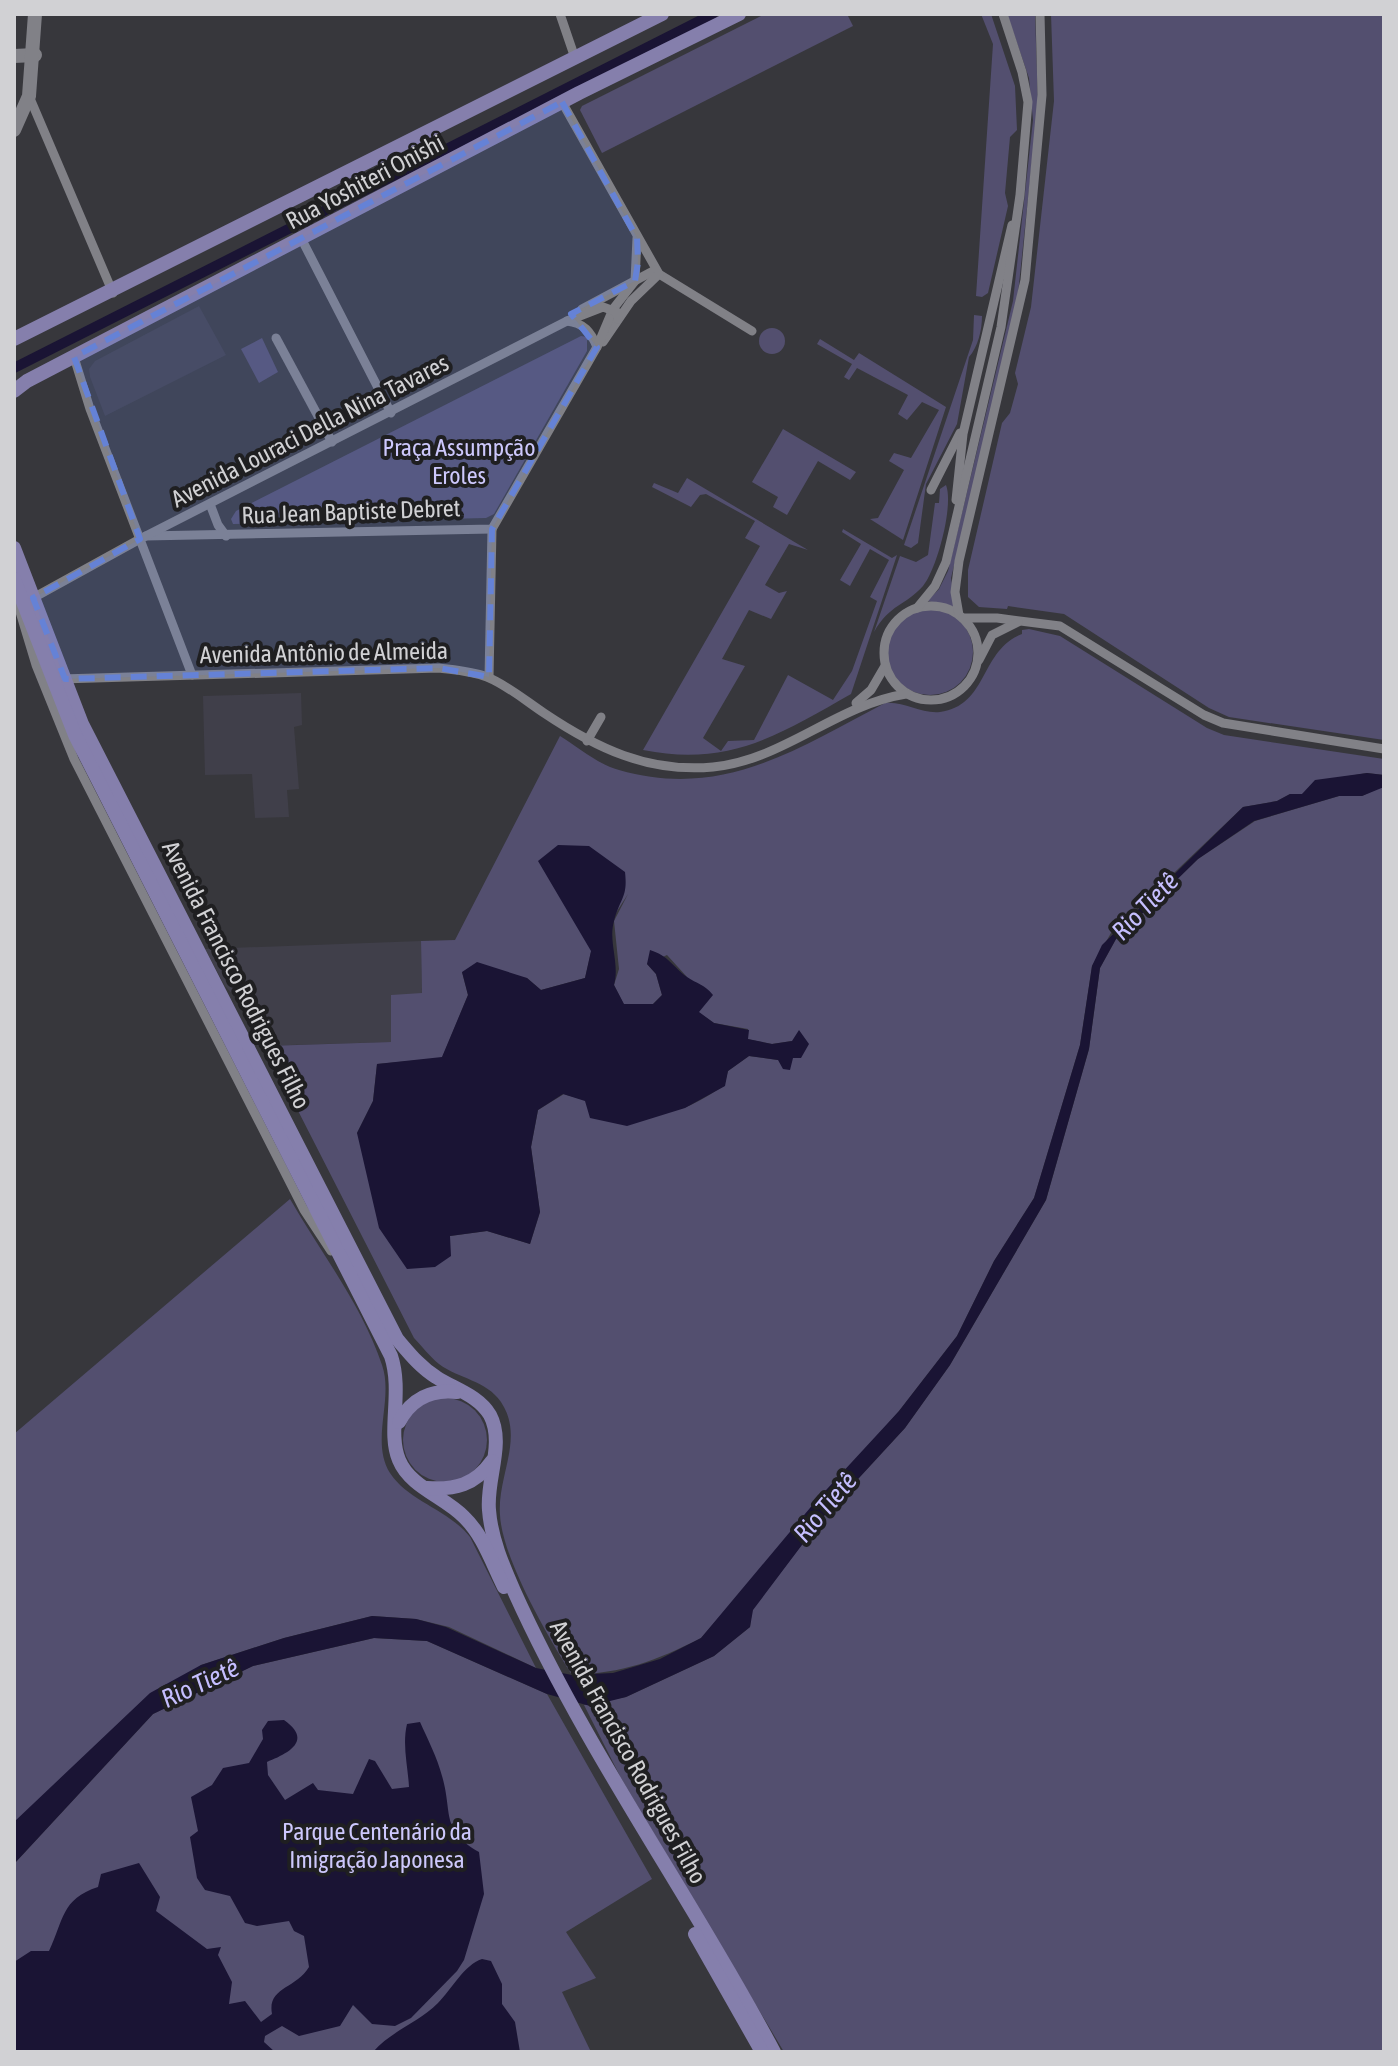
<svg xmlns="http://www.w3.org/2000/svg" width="1398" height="2066" font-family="'Asap Condensed',sans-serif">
<rect width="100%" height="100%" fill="#37373c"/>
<!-- built -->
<g fill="#403f4a">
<path d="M199,306L226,355L105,416L90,377L89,369L95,361Z"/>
<path d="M301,693L302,725L294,727L299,789L287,790L289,817L255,818L252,774L205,775L203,696Z"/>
<path d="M421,941L422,993L391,1042L257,1046L242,1004L225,986L205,949Z"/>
</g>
<!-- green -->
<g fill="#534f6f" fill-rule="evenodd">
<path d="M765,14H847L853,26L602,153L580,110L582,106Z"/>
<path d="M981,14H991L1015,86L1017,130L1010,137L1005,193L1008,206L988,293L982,297L976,296L993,44Z"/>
<path d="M1007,14H1035L1038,104L1017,303L951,578L956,607L927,601L939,589L948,571L1013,301L1033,120L1029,78Z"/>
<path d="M1051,14H1384V740L1229,717L1209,708L1064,614L1008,606L1007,609L979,607L968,597V570L1002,423L1010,413L1018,384L1015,373L1031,307L1054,101Z"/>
<path d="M974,315L982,316C982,330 978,347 969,357L957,424L926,484L918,543L911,548L904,545L973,340Z"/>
<circle cx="772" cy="341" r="13"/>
<path d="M581,336L587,337V351L494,514L486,518L233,524L231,519L236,511Z"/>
<path d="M262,338L278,372L259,383L241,349Z"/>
<path d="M820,339L854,360L859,353L946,407L903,540L870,519L878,518L904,470L889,461L894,453L911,458L939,410L922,402L907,420L898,414L908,395L857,368L849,380L844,377L852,364L817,344Z"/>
<path d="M783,429L856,472L850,480L818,461L787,515L773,507L778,497L752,482Z"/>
<path d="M687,478L808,550L789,544L765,585L779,593L787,591L771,619L749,610L722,659L745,666L703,738L721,751L728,741L754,740L788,675L833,700L852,671L877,601L870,597L889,560L870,549L850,586L840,580L861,544L842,532L843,529L892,558L897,555L851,694C779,735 729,767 643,750L760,546L745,538L755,521L706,494L700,495L691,507L652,487L654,483L678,493Z"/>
<path d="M946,485C954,505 937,569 923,586C905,606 890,604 874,632L900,556L916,562L928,555L935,503H939L940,489Z"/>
<circle cx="930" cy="652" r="43"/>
<path d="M1029,629L1060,636L1207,728L1224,735L1384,759V775L1367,773L1343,777L1302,794H1290L1277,801L1243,807L1111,933L1092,966L1080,1045L1034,1198L994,1261L957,1336L899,1411L701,1638C656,1661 623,1673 572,1675C549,1639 502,1558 500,1515C497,1476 525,1438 501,1402C486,1380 459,1379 439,1364C430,1357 422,1346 414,1338L265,1046L391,1042V995L422,993L421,941L455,940L560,736C578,747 599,765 619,770C723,800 797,749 885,703C904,701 921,714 940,712C989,705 979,651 1022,634V630ZM628,894L614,921L619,969L614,985L624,1005L653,1004L662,995L656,974L647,964L667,955L687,977L698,1012L714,1023L748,1029L747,1039L772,1044L792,1041L778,1060L749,1056L728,1071L724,1086C712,1093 699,1102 686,1107C656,1119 594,1104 564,1094L538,1110L531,1147L540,1212L530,1244L487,1231L450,1236L357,1133L373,1101L377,1064L442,1058L468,995L462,972L527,978L541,990L585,978L591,952Z"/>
<path d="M1379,788H1384V2052H784L621,1778L584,1705L626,1697L714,1656L750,1627L752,1610L823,1517L905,1428L950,1365L1046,1200L1089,1049L1100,968L1116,939L1198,859L1255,821L1339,796H1362Z"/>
<path d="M290,1199C321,1253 362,1305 382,1365C394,1399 370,1441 390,1473C409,1502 448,1509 470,1537L536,1668L449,1627L416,1619L372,1616L284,1638L201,1665L14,1823V1434Z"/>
<circle cx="445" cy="1440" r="42"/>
<path d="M374,1638L427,1641L547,1694L652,1879L566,1932L596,1978L562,1992L591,2052H14V1864L153,1714L253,1666Z"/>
</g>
<!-- water -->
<g fill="#1a1434">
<path d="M1367,773L1384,775V787L1362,796H1339L1254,821L1198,859L1116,939L1100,968L1089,1049L1046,1200L950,1365L905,1428L823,1517L753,1610L750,1627L714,1656L626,1697L590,1706L547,1694L427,1641L374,1638L253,1666L153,1714L14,1864V1822L150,1693L201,1665L284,1638L372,1616L416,1619L446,1627L536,1668L572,1675L613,1673L660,1659L701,1638L815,1502L899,1411L957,1336L994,1261L1034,1198L1080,1045L1092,966L1102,945L1243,807L1277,801L1290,794H1302L1315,780Z"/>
<path d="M558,845L589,846L625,872C628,898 620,898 614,921C608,942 620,963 614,985L624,1004H653L662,995L656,974L647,964L650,950C669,956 672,966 687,977C697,984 704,984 713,995L699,1012L714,1023L749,1030L748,1039L772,1044L792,1041L799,1030L809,1044L801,1058H793L790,1070L783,1069L778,1060L749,1056L728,1071L725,1086L685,1108L627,1126L590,1118L585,1101L563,1094L538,1110L531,1147L540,1212L530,1244L487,1231L450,1236L451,1256L435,1267L407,1269L379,1228L357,1133L373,1101L377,1064L442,1057L468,995L462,972L477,962L527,978L541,990L585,978L591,951L538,861Z"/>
<path d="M284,1720C314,1741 287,1754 267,1762L268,1775L285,1800L313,1783L318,1790L353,1794L369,1759L375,1761L392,1789L409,1787C408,1767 402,1745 407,1724L420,1722C428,1740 437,1757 442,1776C453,1813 440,1830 479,1852L484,1894L464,1960L457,1971L411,2018L395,2026L372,2024L353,2005L340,2026L299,2036L282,2026L265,2036L264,2042L275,2052H14V1962L31,1951H49C64,1920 61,1899 98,1887L101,1874L139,1863L160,1897L156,1911L207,1949L221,1947L218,1955L232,1982L229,2004L245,2001L261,2022L272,2014C267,1987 296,1989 309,1967L304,1936L294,1931L289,1921L257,1926L245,1923L230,1896L205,1890L197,1878L190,1837L198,1831L191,1797L212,1785L223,1768L249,1763L263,1739L262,1730L268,1721Z"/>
<path d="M482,1959L491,1961L502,1984V2004L515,2022L520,2052H373C391,2031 418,2023 438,2003C452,1989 464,1965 482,1959Z"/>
</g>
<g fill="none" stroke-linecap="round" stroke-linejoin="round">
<!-- canal -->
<path stroke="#1a1434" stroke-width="10" d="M14,368L713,14"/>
<!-- street -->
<g stroke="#818187" stroke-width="9">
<path d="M560,14L575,58"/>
<path d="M29,96L113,293"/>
<path d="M562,102L659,274L752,331"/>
<path d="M302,240L391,413"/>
<path d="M582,309L655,270"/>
<path d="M567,321C584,323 591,332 597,347"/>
<path d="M276,338L332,442"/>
<path d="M603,342L631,301L659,274"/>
<path d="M74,357L90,409L192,675"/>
<path d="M931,490L960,433"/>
<path d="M956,500L963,434L1012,225"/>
<path d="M210,504L218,525L226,536"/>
<path d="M146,536L492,529L597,347L613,309L635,281L637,238"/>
<path d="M14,592L36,665L74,759L304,1210L331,1251"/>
<path d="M33,598L140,539L567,321L603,307L617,312L618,319"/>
<circle cx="931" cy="653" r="47"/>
<path d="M917,608L935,586L946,562L1001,327L1020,195L1028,102L1022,72L1003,14"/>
<path d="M959,615L955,592L959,561L1025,280L1042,95L1040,14"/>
<path d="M963,618H997L1060,626L1204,715L1223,723L1384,749"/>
<path d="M979,660L992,635L1018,622"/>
<path d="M489,677L492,529"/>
<path d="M61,679L439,668C455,670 472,671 487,677C507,685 526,701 544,713C596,748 648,773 713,767C784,760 836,705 906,694"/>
<path d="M856,703L871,690L885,666"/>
<path d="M587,741L601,717"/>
</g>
<!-- secondary -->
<g stroke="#818187" stroke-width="14">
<path d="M14,56L35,55"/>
<path d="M14,130L29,96L35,14"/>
</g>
<!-- primary -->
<g stroke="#857fac" stroke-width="14">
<path d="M14,339L662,14"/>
<path d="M14,391L27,381L579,93L739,14"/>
<path d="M14,548L82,724L397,1339C409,1353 420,1367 436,1377C454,1389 478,1395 490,1415C505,1443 486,1480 489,1510C491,1538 503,1566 514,1591C587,1753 691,1896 774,2052"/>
<path d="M14,579L75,735L391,1356C403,1392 387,1432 399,1460C410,1487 445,1497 464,1517C483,1535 492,1563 504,1587"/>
<path d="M399,1422C411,1399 432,1389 457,1392"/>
<path d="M427,1488C455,1490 475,1485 492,1461"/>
<path d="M695,1934L762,2052"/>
</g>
</g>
<!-- marked area -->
<path fill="#6582d6" fill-opacity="0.2" stroke="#6582d6" stroke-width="6" stroke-dasharray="16 10" stroke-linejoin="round" d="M562,102L637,238L638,262L635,281L571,314L597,347L492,529L489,677L439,668L65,679L33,598L140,539L74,357Z"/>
<g text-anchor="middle" stroke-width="8" stroke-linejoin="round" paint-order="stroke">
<!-- street labels -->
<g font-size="24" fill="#d1d1d4" stroke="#1f1f21">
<text transform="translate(365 182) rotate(-28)" y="8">Rua Yoshiteri Onishi</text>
<text transform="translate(310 431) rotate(-27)" y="8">Avenida Louraci Della Nina Tavares</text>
<text transform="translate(351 512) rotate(-2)" y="8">Rua Jean Baptiste Debret</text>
<text transform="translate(324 653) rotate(-1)" y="8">Avenida Antônio de Almeida</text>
<text transform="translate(236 975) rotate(63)" y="8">Avenida Francisco Rodrigues Filho</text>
<text transform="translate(628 1752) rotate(61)" y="8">Avenida Francisco Rodrigues Filho</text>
</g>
<!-- park labels -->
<g font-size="24" fill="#cdc8fc" stroke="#1f1f21">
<text x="459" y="456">Praça Assumpção<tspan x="459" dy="28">Eroles</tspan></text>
<text x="377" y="1840">Parque Centenário da<tspan x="377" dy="28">Imigração Japonesa</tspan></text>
</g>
<!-- water labels -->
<g font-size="26" font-style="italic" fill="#c5befe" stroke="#1f1f21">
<text transform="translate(1145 906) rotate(-46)" y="9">Rio Tietê</text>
<text transform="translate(825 1507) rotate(-50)" y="9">Rio Tietê</text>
<text transform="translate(200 1683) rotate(-25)" y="9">Rio Tietê</text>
</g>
</g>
<!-- border -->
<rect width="1398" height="2066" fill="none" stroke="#d1d1d4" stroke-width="32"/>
</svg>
